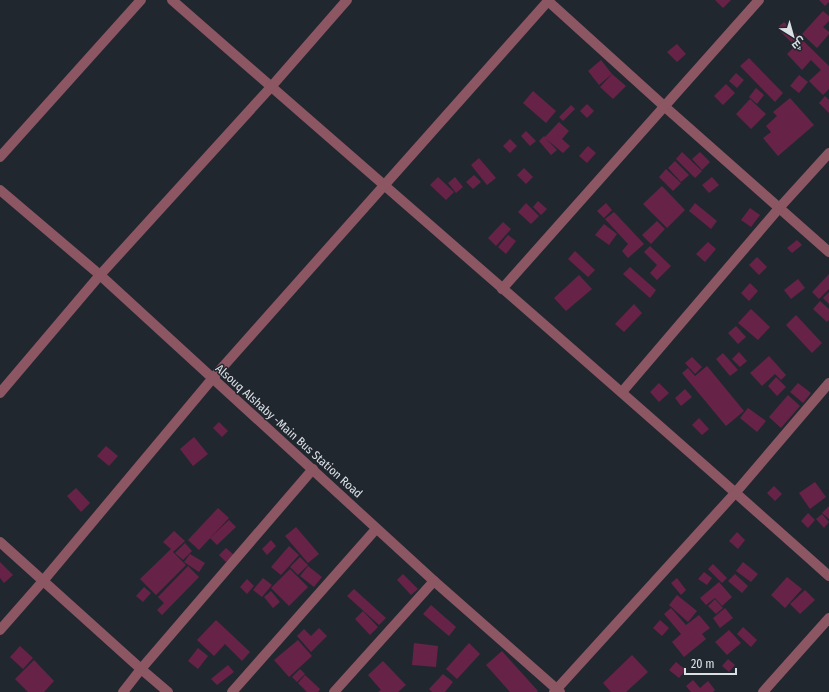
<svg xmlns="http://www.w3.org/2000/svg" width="829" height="692" font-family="'Fira Sans Condensed',Cairo,sans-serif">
<rect width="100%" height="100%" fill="#21272f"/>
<!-- building -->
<g fill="#662347">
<path d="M715,0H731L723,8Z"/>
<path d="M819,0H829V2L825,6Z"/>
<path d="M823,11L829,16V21L823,27L829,32V34L817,48L802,34Z"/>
<path d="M784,22L829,66V89L823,95L809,81L821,70L811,60L802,70L787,54L795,46L777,28Z"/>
<path d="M677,44L686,54L677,62L667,52Z"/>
<path d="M749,58L783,93L775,102L740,66Z"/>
<path d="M601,60L612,74L599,85L588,71Z"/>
<path d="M736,73L744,80L737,88L729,81Z"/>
<path d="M612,74L626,86L613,99L600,87Z"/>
<path d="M799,75L808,82L799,93L790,86Z"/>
<path d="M726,84L735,93L723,105L714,96Z"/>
<path d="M756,88L764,95L757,104L749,97Z"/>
<path d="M533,91L556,111L546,123L523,103Z"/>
<path d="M825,96L829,100V113L819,103Z"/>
<path d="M790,98L814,125L778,156L763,138L771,132L766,126L777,116L773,112Z"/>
<path d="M750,99L766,114L751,129L736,114Z"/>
<path d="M587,104L594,111L587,118L580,111Z"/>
<path d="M571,105L575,109L563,121L559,117Z"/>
<path d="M559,122L569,131L562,139L570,146L563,153L546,139L557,150L551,155L539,141L544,136L545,137Z"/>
<path d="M526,131L536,141L530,146L521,136Z"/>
<path d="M510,139L517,146L510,153L503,146Z"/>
<path d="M588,146L596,153L587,163L579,156Z"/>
<path d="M682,152L702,171L695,178L676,159Z"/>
<path d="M700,152L710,162L702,170L692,159Z"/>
<path d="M479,158L496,178L487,185L471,165Z"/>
<path d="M675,161L689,175L681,182L668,168Z"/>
<path d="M524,168L533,177L526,184L517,175Z"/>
<path d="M666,169L681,183L673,191L659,177Z"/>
<path d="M474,175L481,182L473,189L466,182Z"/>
<path d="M438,177L454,192L446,200L430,185Z"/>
<path d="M455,177L463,187L456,193L448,183Z"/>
<path d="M712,177L719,185L709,193L702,185Z"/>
<path d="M662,186L685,210L667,228L643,204Z"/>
<path d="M538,201L547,209L541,215L533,207Z"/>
<path d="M526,203L539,216L531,224L518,212Z"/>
<path d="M606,203L612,210L604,218L597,211Z"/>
<path d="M695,203L717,221L711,229L689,211Z"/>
<path d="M750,208L760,215L751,227L741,220Z"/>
<path d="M614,212L644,244L628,258L622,251L628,244L605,219Z"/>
<path d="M657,221L665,229L651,244L642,235Z"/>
<path d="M503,222L511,229L496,246L488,238Z"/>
<path d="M604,224L617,234L609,245L595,235Z"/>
<path d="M508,235L516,241L506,254L498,247Z"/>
<path d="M797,240L802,245L792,253L787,248Z"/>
<path d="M708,242L716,249L705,262L696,254Z"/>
<path d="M650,246L671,266L657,280L650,273L657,265L644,252Z"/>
<path d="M575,251L595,270L588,277L568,259Z"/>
<path d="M757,257L767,267L759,275L749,265Z"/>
<path d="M630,267L656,290L650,298L623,274Z"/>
<path d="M829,274V289L819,299L812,292Z"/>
<path d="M579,275L592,289L566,311L554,298Z"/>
<path d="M798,279L805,288L791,299L784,290Z"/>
<path d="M750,283L758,291L749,301L741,293Z"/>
<path d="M829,292V304L823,298Z"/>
<path d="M820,301L829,309V320L827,322L813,309Z"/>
<path d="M634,304L642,313L624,332L615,324Z"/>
<path d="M751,309L770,327L758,340L738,323Z"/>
<path d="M796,315L822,343L812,353L786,325Z"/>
<path d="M736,326L746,337L738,344L728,333Z"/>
<path d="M739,352L747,361L740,367L732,359Z"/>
<path d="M723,353L738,370L730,376L716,359Z"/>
<path d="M769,356L786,375L781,380L775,374L762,386L750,373Z"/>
<path d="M692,357L702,367L695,374L685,363Z"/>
<path d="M707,366L744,411L726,426L682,373L688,368L695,376Z"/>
<path d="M776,377L786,387L777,396L768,386Z"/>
<path d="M659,383L669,393L659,402L650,392Z"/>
<path d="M798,383L811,393L803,403L790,392Z"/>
<path d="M685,389L692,397L681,406L675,398Z"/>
<path d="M788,395L800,406L781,428L769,417Z"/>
<path d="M748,408L766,421L757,432L740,418Z"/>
<path d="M699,418L709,429L702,435L692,425Z"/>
<path d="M219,422L228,431L222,437L213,428Z"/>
<path d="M194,437L208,454L193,466L180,449Z"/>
<path d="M106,446L118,456L109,466L97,456Z"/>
<path d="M815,482L826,497L810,509L799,493Z"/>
<path d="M774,486L782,494L775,501L767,493Z"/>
<path d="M76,488L90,503L81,512L67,496Z"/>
<path d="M829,506V519L822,513Z"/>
<path d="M218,508L229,518L199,550L188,540Z"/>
<path d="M808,513L815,520L808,528L801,521Z"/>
<path d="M822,514L829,522L824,528L816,519Z"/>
<path d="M229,520L236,527L217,545L210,538Z"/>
<path d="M296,527L319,554L308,563L285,536Z"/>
<path d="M174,531L185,541L173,552L186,565L156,595L140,579L171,549L163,542Z"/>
<path d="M737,532L745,540L738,549L729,541Z"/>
<path d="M271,540L276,546L267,555L262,549Z"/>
<path d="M185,543L192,551L183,560L175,553Z"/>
<path d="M289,546L299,555L281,575L271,567Z"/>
<path d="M226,548L234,555L226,562L219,555Z"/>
<path d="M190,554L205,563L199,572L184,562Z"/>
<path d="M300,557L308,565L298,575L290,567Z"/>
<path d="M0,562L13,575L4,583L0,578Z"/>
<path d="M743,562L758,574L751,582L736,571Z"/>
<path d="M713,564L727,578L722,583L708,569Z"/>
<path d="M188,566L199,577L162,615L157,610L164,603L158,597Z"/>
<path d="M308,566L322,577L314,587L300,576Z"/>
<path d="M290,569L308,587L289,606L271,588Z"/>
<path d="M704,572L712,578L707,585L698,579Z"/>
<path d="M403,574L418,589L411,595L397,580Z"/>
<path d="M735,574L748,586L742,593L728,581Z"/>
<path d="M787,577L802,589L785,608L771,595Z"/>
<path d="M263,578L272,585L262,597L253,590Z"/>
<path d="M677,578L686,590L681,595L671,583Z"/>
<path d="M247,579L254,586L247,594L240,587Z"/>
<path d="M719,582L732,597L722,606L715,598L706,605L700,598Z"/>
<path d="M144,587L151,593L143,602L136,596Z"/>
<path d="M354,589L386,618L379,625L347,596Z"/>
<path d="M805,590L815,600L800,614L790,604Z"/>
<path d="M271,591L280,602L273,608L264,597Z"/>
<path d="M677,595L697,611L688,622L669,605Z"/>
<path d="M715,599L723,608L716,614L708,606Z"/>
<path d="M431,605L456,627L449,636L423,614Z"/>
<path d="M671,608L686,625L699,615L710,628L702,634L706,639L684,657L672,642L681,634L664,614Z"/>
<path d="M725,608L733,618L720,628L713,618Z"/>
<path d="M363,611L378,627L370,635L355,619Z"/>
<path d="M216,620L250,652L242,661L225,644L214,656L197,640Z"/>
<path d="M660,620L669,628L662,636L653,628Z"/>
<path d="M743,627L757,640L751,647L737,634Z"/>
<path d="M319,628L327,636L311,652L297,636L304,629L311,636Z"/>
<path d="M729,630L741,643L727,655L715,642Z"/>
<path d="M298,640L312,656L289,677L274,660Z"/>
<path d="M414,643L438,646L436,667L412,665Z"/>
<path d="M469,643L480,654L457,679L446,669Z"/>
<path d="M20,646L33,658L23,669L10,657Z"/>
<path d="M198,648L208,656L198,669L188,661Z"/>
<path d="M502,651L538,691L537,692H510L486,665Z"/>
<path d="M632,655L648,672L626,692H611L603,683Z"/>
<path d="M728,659L735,665L729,672L722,666Z"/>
<path d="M34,660L54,681L44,692H28L15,679Z"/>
<path d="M383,661L406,685L398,692H378L381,690L368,675Z"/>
<path d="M676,662L686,670L679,678L669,670Z"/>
<path d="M228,665L234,672L217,685L211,679Z"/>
<path d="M300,669L305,674L297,682L292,677Z"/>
<path d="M443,674L453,682L445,692H432L429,689Z"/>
<path d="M305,675L320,689L318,692H307L298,683Z"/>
<path d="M693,680L700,688L708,681L715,690L713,692H691L686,686Z"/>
</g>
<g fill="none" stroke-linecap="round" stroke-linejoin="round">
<!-- minor -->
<g stroke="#8c5663" stroke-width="10">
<path d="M172,0C391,192 612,382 829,576"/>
<path d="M547,0L664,106L829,252"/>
<path d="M0,157L141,0"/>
<path d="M0,190L100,275L434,581L560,692"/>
<path d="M502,289L759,0"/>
<path d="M622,392L780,207L829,153"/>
<path d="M0,393L100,275L271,87L347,0"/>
<path d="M0,542L141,669L168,692"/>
<path d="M0,630L43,581L212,379L549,0"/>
<path d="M123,692L141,669L313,469"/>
<path d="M232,692L376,529"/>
<path d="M334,692L434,581"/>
<path d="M554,692L736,492L829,383"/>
<path d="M763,692L829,618"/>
</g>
</g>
<g text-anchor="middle" stroke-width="3" stroke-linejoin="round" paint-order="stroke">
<!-- street labels -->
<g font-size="12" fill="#dbe0e5" stroke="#21272f">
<text transform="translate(289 431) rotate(42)" y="4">Alsouq Alshaby -Main Bus Station Road</text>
</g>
</g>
<!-- north arrow -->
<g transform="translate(793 36) rotate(143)" stroke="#21272f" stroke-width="3" paint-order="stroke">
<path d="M0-3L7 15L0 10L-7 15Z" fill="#dbe0e5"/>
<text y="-6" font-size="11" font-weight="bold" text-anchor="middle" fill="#dbe0e5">ش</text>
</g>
<!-- scale -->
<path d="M685 668v6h51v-6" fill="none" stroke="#dbe0e5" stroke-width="2"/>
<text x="691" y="668" font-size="12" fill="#dbe0e5" stroke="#21272f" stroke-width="3" paint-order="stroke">20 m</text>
</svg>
